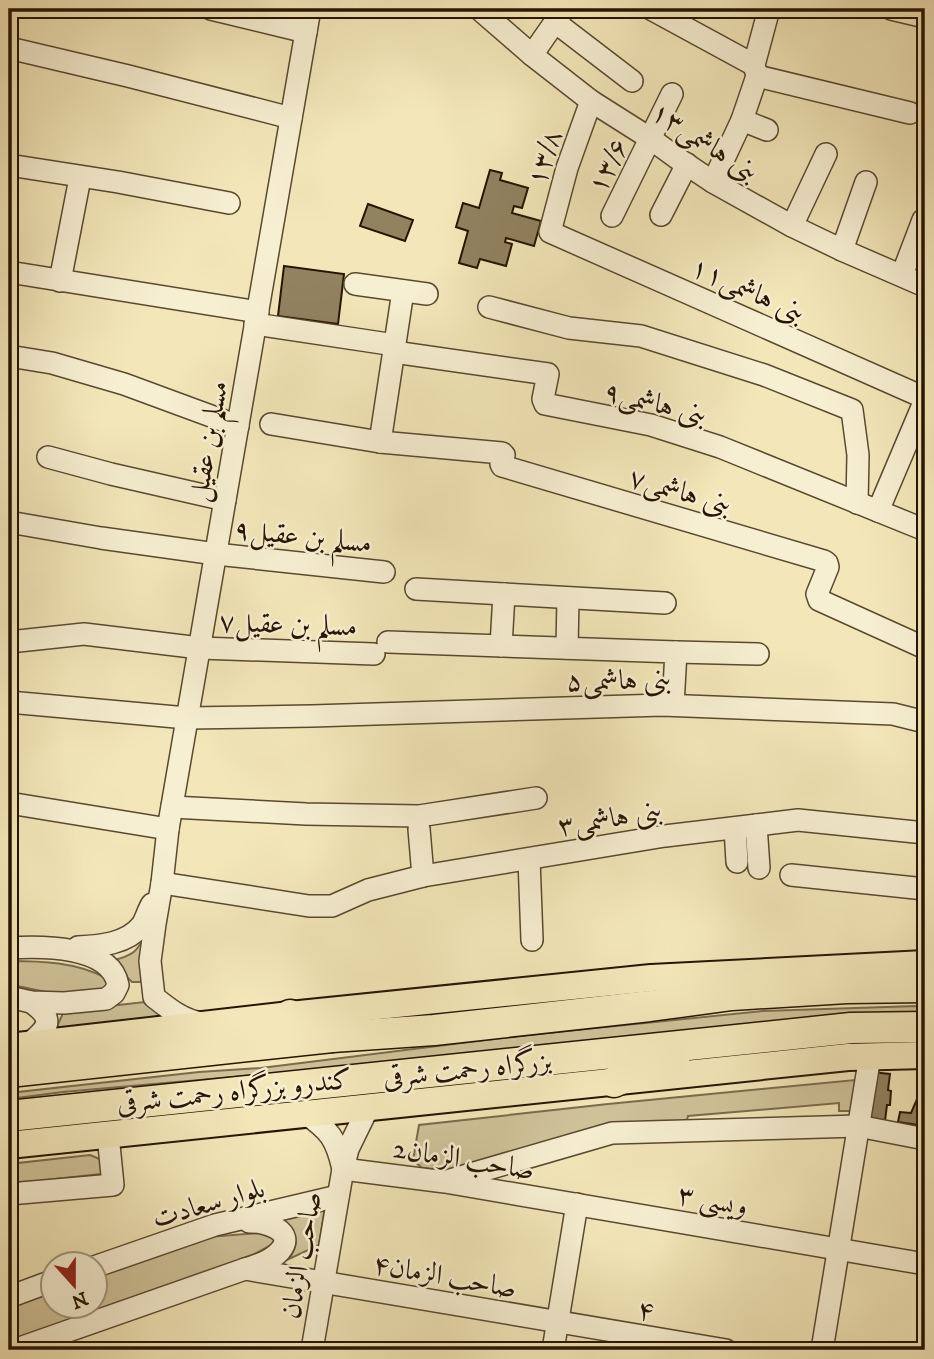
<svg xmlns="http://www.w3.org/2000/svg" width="934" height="1359" font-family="'IM FELL DW Pica',Amiri,serif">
<rect width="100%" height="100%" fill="#f3e7b9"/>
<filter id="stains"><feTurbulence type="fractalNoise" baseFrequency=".00286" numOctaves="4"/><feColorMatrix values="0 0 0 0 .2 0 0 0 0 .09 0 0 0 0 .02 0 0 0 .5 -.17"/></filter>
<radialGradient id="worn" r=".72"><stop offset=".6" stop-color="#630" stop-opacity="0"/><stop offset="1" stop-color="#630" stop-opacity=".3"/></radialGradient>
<!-- green -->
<g fill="#d0c39a" stroke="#7b6c4d" stroke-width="2">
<path d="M149,929L144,977L140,982H132L110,961C136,955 137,951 149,929Z"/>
<path d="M9,961C42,961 76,962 106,978L108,983L106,989L75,994L51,993L12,985L9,984Z"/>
<path d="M145,1002L168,1020L55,1031L64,1011Z"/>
<path d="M917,1006L925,1007V1016L63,1092L9,1099V1093L199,1072L261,1068L527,1035L763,1011Z"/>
<path d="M855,1080L852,1111H839V1103L688,1116L685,1127L448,1170L422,1168L413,1160L419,1125L608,1104Z"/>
<path d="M90,1155L102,1160L101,1174L9,1184V1164Z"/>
<path d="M322,1204L325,1207L319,1245L289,1259C297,1246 298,1241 291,1228L275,1222Z"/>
<path d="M272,1232L278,1237L273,1244L220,1273L9,1346V1303L52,1287V1306H94L95,1273L207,1237Z"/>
</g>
<!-- building -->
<g fill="#918260" stroke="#261400" stroke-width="2">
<path d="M490,170L502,173L500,180L528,188L522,208L514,206L512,213L541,221L534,246L506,238L505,242L512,244L506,266L480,259L477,268L459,263L468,231L456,227L463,203L479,208Z"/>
<path d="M368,204L413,220L405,241L360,226Z"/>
<path d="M284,266L344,274L338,324L278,316Z"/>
<path d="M871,1072L890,1074L888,1090L891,1091L890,1105H887L885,1121L866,1119Z"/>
<path d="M925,1081V1126L898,1122L900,1112L911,1113Z"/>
</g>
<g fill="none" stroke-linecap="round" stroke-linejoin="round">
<defs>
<g id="minor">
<path d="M211,9L306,32"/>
<path d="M479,9L532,55L591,101L651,139L677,158L713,182L792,226L842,250L925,286"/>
<path d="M651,9L754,65"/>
<path d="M891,9L925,17"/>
<path d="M555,22L632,81"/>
<path d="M9,48L128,76L291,118"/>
<path d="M532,55L564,9"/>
<path d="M757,76L910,113"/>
<path d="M591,101L567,168L550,232L925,398"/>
<path d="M742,120L767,130"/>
<path d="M9,165L118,182L229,203"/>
<path d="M713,182L742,120L757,76L754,65L769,9"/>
<path d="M661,215L687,164"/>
<path d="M612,216L672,94"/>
<path d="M792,226L826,154"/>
<path d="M842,250L866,182"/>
<path d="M9,272L258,312"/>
<path d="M902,275L923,220"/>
<path d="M60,281L80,178"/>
<path d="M355,284L427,294"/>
<path d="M489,307L569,328L641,336L764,375L852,410L858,455L857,503"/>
<path d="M255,324L395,345"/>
<path d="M394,352L548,374L543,399L545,404L651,425L720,447L925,530"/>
<path d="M9,356L52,363L124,384L238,426"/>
<path d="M271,424L380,442L502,453L504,455L501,464L502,466L824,561L827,563L828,567L817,594L819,600L925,648"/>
<path d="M380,442L403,291"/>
<path d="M48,457L111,474L225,500"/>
<path d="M878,511L925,400"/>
<path d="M9,522L101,538L216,554L384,572"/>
<path d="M416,589L504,594"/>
<path d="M9,642L84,634L200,648L374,654"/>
<path d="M388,642L676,652L673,705"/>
<path d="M501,646L504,594L665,603"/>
<path d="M567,648L568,598"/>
<path d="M676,652L758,654"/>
<path d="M9,702L187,718L312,716L662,705L893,714L925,722"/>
<path d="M9,803L168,829"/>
<path d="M172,807L306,814L419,816L536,798"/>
<path d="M756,825L759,868"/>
<path d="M735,828L737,862"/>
<path d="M419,829L423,876"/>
<path d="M529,859L532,940"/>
<path d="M791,875L925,889"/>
<path d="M162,883L309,906H332L368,890L423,876L665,836L798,820L925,833"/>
<path d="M78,947C100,946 127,944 142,925C146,919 148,910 152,904"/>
<path d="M9,948C40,946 111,945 118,985L114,993L106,999L64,1003L31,1002L9,997"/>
<path d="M203,1023C184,1021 169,1009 154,997L150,961L155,924L162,883L168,829L310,9"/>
<path d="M28,1045C36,1037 52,1028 45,1015C42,1010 35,1005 31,1002"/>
<path d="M305,1113C330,1131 336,1138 343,1169"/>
<path d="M343,1169L445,1182L925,1264"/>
<path d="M450,1180L612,1133L858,1126L925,1139"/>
<path d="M9,1194L113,1185L108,1135"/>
<path d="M94,1267L215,1225L338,1196"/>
<path d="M245,1269C258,1265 271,1261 280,1251C297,1231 265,1221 249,1222"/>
<path d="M9,1297L52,1281"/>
<path d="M14,1350L245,1269L726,1350"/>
<path d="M312,1350L343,1169L348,1149L368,1108"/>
<path d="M553,1350L577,1204"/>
<path d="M822,1350L870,1056"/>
</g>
<g id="major">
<path d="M9,1047L290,1015L651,978L925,964"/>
<path d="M9,1145L848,1057L925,1055"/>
</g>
<g id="highway">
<path d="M290,1015L332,1037"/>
<path d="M9,1072L332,1037L434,1030L650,1006L732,995L847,988L925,987"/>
<path d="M614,1082L675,1055"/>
<path d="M9,1116L851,1028L925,1027"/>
</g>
</defs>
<!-- minor casing -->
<use href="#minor" stroke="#59492e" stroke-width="24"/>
<!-- major casing -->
<use href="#major" stroke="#261400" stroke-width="30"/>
<!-- highway casing -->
<use href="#highway" stroke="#261400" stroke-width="33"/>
<!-- minor -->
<use href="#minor" stroke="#f7efd2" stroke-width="21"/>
<!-- major -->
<use href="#major" stroke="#f3e7b9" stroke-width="26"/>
<!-- highway -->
<use href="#highway" stroke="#f3e7b9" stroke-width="30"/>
</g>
<g text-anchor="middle" stroke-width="5" stroke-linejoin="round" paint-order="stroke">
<!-- street labels -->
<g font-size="28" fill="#261400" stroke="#f7efd2">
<text transform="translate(706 141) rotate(33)" y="10">بنی هاشمی۱۳</text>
<text transform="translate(543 157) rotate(-72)" y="10">۱۳/۸</text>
<text transform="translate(607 165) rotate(-63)" y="10">۱۳/۶</text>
<text transform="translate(749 289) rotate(24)" y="10">بنی هاشمی۱۱</text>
<text transform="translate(656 402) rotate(14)" y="10">بنی هاشمی۹</text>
<text transform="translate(207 441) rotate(-80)" y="10">مسلم بن عقیل</text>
<text transform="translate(681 490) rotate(16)" y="10">بنی هاشمی۷</text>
<text transform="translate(303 535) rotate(6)" y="10">مسلم بن عقیل۹</text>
<text transform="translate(288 623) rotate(2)" y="10">مسلم بن عقیل۷</text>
<text transform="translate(619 679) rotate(-1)" y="10">بنی هاشمی۵</text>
<text transform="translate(610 817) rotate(-9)" y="10">بنی هاشمی۳</text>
<text transform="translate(467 1068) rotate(-6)" y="10">بزرگراه رحمت شرقی</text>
<text transform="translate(234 1090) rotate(-6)" y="10">کندرو بزرگراه رحمت شرقی</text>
<text transform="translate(464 1158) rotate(9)" y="10">2صاحب الزمان</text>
<text transform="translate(713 1199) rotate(10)" y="10">ویسی ۳</text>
<text transform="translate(208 1202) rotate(-16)" y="10">بلوار سعادت</text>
<text transform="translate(300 1255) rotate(-80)" y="10">صاحب الزمان</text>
<text transform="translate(445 1275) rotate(10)" y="10">صاحب الزمان۴</text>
<text transform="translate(646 1309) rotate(9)" y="10">۴</text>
</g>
</g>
<!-- margin -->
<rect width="934" height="1359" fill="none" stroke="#f3e7b9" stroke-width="35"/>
<rect x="10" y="10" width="913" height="1338" fill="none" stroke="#261400" stroke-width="3.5"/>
<rect x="18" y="18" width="899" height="1324" fill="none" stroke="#261400" stroke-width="2"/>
<!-- north arrow -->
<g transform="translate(74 1285) rotate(159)"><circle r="33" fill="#f7efd2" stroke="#a3977e" stroke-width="2"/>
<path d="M0-5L12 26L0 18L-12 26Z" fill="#8f2418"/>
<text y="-10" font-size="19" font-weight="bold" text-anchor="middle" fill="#261400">N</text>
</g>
<rect width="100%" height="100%" filter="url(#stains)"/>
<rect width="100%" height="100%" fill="url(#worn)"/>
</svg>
